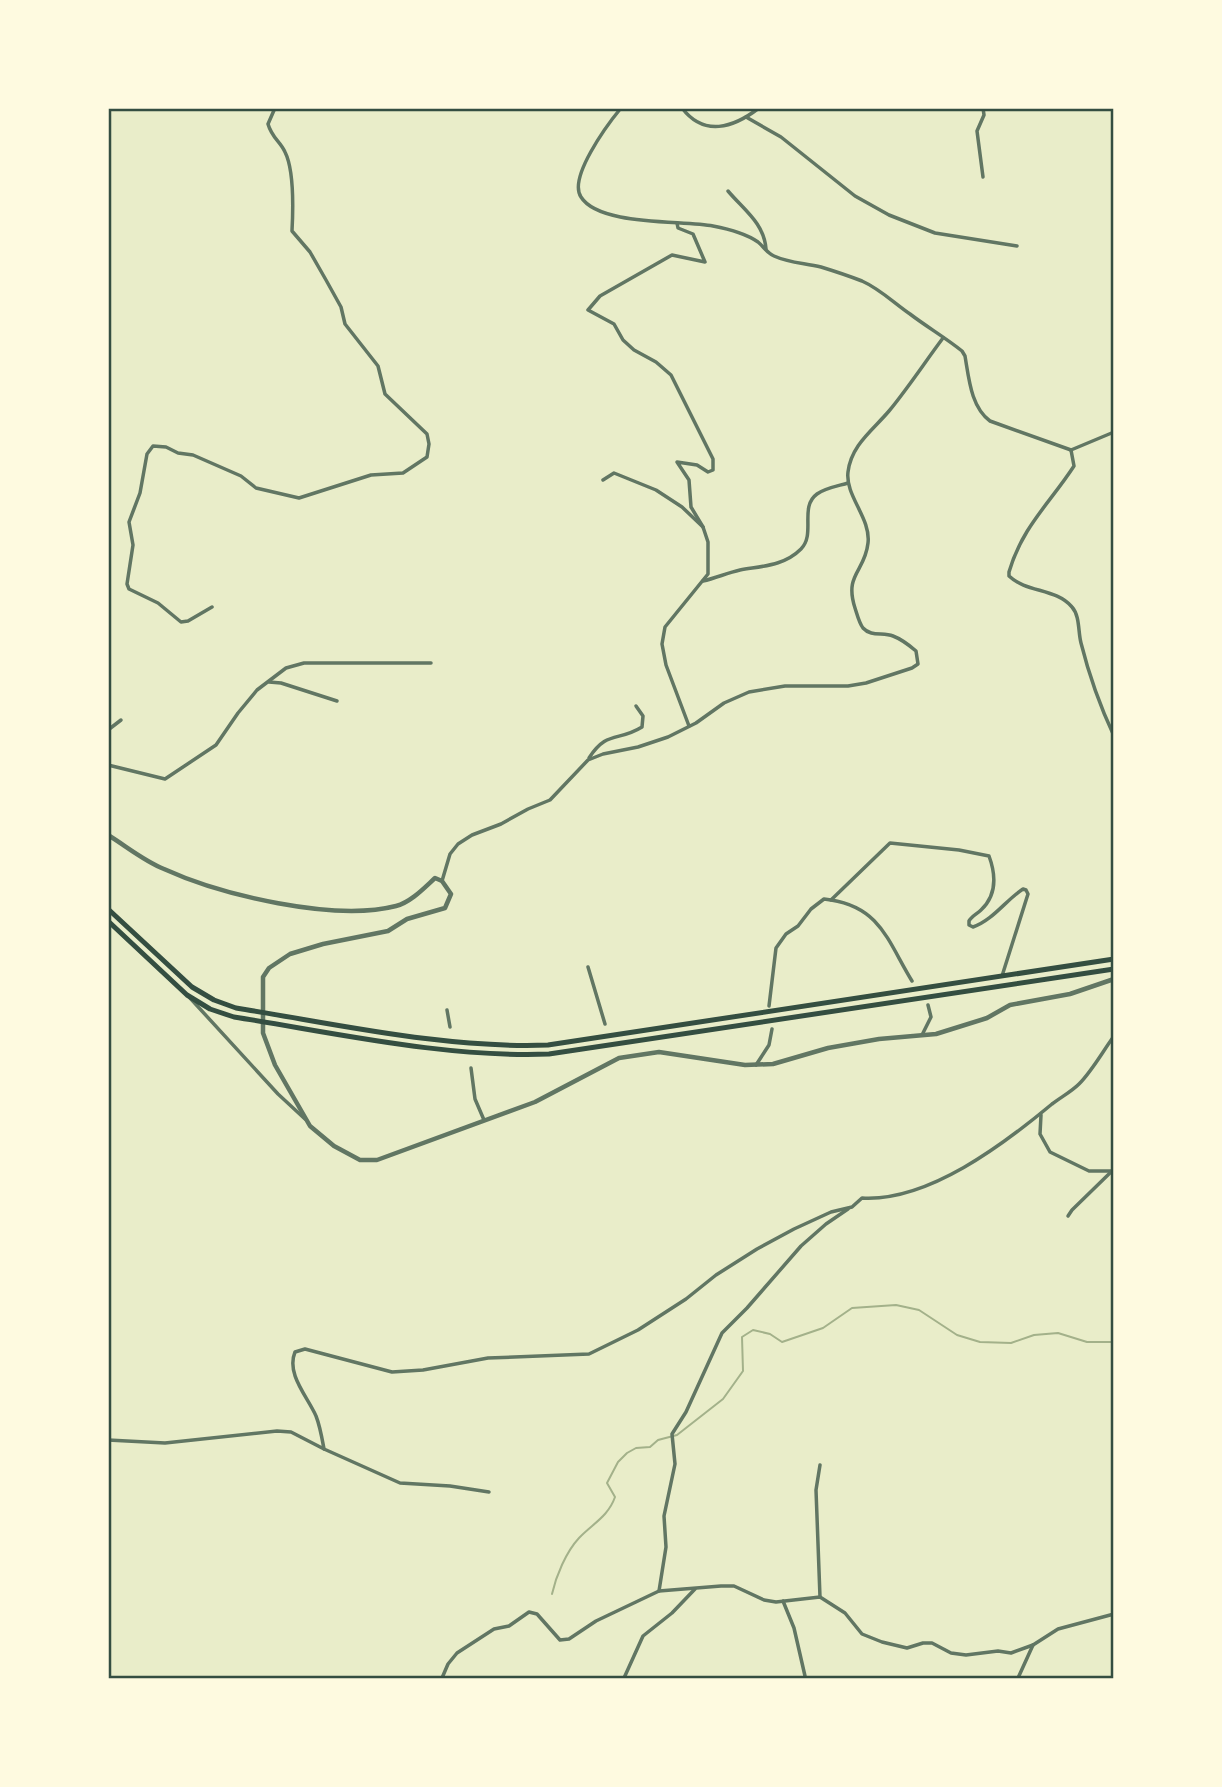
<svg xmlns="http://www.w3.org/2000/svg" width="1222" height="1787" font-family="Montserrat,sans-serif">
<rect width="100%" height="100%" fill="#e9edc9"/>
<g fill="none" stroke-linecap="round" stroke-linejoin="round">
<!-- stream -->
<path stroke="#a3b18a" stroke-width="2" d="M552,1594C556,1576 566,1552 579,1538C592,1524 608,1517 615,1497L607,1483L618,1462L627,1453L636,1448L650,1447L658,1440L677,1435L723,1399L743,1371L742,1337L753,1330L770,1334L782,1342L823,1328L852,1308L896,1305L919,1310L957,1335L980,1342L1011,1343L1034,1335L1058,1333L1087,1342H1114"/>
<!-- minor -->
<g stroke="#617663" stroke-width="3.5">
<path d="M621,108C607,125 568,178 581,197C599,226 682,220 713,226C729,229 745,233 758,242C764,247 767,253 774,256C789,263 805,263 821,267C834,271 849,276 862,281C880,289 894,303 910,314C927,327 946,338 962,351L965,356C969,379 971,407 990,421L1071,450"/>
<path d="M682,108C704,137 733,128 759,108"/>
<path d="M746,117L781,137L855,196L889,215L935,233L1017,246"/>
<path d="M983,177L977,131L984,115L983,108"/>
<path d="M728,191C744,210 764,223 766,249"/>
<path d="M677,223L678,228L693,234L705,262L672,255L600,296L588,310L614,324L623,340L634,350L656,362L671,375L713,459V470L708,472L697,465L677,462L689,480L691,507L703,527"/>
<path d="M1071,450L1074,466C1050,503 1022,527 1009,572V576C1027,593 1056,588 1072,607C1080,616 1078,632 1081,643C1089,675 1100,706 1114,736"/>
<path d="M1071,450L1114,432"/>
<path d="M603,480L614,473L656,490L682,507L703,527L708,542V574L665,627L662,644L666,665L689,726"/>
<path d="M703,581C716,578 727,573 740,570C762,566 784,566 801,549C816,534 799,507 817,494C825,488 838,486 848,483"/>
<path d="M212,607L188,621L181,622L158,603L129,589L127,584L133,545L129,522L140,493L147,454L153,446L166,447L178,453L193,455L241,476L256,488L299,498L371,475L403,473L427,457L429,444L427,434L385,394L378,366L345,324L341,307L326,280L310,252L292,231C293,212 294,170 285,152C280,141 272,138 268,124L275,108"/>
<path d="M269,682L281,683L337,701"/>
<path d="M108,730L121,720"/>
<path d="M589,758C607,730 618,742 642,727L643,716L636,706"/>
<path d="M108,765L165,779L216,745L238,713L257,690L286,668L304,663H431"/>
<path d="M442,881L450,854L458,844L472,835L501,824L528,809L550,800L588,760L603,754L638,747L668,737L696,723L724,703L749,692L785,686H848L866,683L912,668L918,664L916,651C909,645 901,639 893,636C883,632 871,637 863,628C859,623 857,614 855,608C844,574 865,572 868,543C871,518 845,496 848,472C851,445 873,430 889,411C908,388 925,362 943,338"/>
<path d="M588,967L605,1024"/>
<path d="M912,981C888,942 881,908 831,900L890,843L959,850L989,856C996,875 997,895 981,910C977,914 972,916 969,921V925L973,927C993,920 1006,900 1023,889L1026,890L1028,894L1002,976"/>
<path d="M190,998L278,1094L305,1119"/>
<path d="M769,1006L776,948L786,934L798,926L811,909L824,899L831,900"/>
<path d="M447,1010L450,1027"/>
<path d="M922,1035L931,1017L928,1005"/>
<path d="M756,1065L769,1045L772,1029"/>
<path d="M471,1068L475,1099L484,1120"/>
<path d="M1041,1115L1040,1134L1050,1152L1089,1171H1112"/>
<path d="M1068,1216L1072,1210L1112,1171"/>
<path d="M108,1440L165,1443L277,1431L291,1432L324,1449C322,1438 320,1426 316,1416C307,1396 286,1374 295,1352L305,1349L392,1372L423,1370L488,1358L589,1354L638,1330L686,1299L716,1275L757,1249L794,1229L831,1212L852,1207L862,1198C928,1202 1004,1144 1052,1104C1061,1097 1071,1092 1079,1084C1092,1071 1103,1051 1114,1036"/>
<path d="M324,1449L400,1483L450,1486L489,1492"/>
<path d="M820,1465L816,1490L820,1597"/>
<path d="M659,1591L666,1547L664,1516L675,1464L672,1434L686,1412L722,1333L747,1308L801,1246L826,1224L848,1209"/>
<path d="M783,1601L794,1628L805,1676"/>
<path d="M442,1678L448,1664L457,1653L494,1629L509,1626L529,1612L537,1614L560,1640L569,1639L596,1621L659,1591L721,1586H734L764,1600L776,1602L820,1597L845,1613L862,1634L882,1642L907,1648L923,1643H932L951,1653L966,1655L998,1651L1011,1653L1033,1645L1058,1629L1114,1614"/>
<path d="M624,1678L643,1636L672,1613L695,1589"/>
<path d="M1018,1678L1033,1645"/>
</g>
<!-- tertiary -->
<path stroke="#617663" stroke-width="4.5" d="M108,835C126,846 144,861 164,869C221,895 334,922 396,906C411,902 424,888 435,878L442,881L451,894L445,908L407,919L388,931L323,944L290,954L269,968L263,977V1033L275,1065L310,1126L334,1146L360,1160H377L535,1102L619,1058L659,1052L745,1065L773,1064L828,1048L879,1039L936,1034L987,1018L1010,1005L1070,994L1114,979"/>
<!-- secondary -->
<g stroke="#344e41" stroke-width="5">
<path d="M108,909L192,987L214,1000L236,1008C337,1024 446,1049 548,1045L1114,959"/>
<path d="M108,921L187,995L210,1009L234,1017C336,1033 446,1058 549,1054L1114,969"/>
</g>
</g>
<!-- border -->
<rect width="1222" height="1787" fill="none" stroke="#fefae0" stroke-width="220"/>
<rect x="110" y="110" width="1002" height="1567" fill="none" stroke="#344e41" stroke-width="2.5"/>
</svg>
